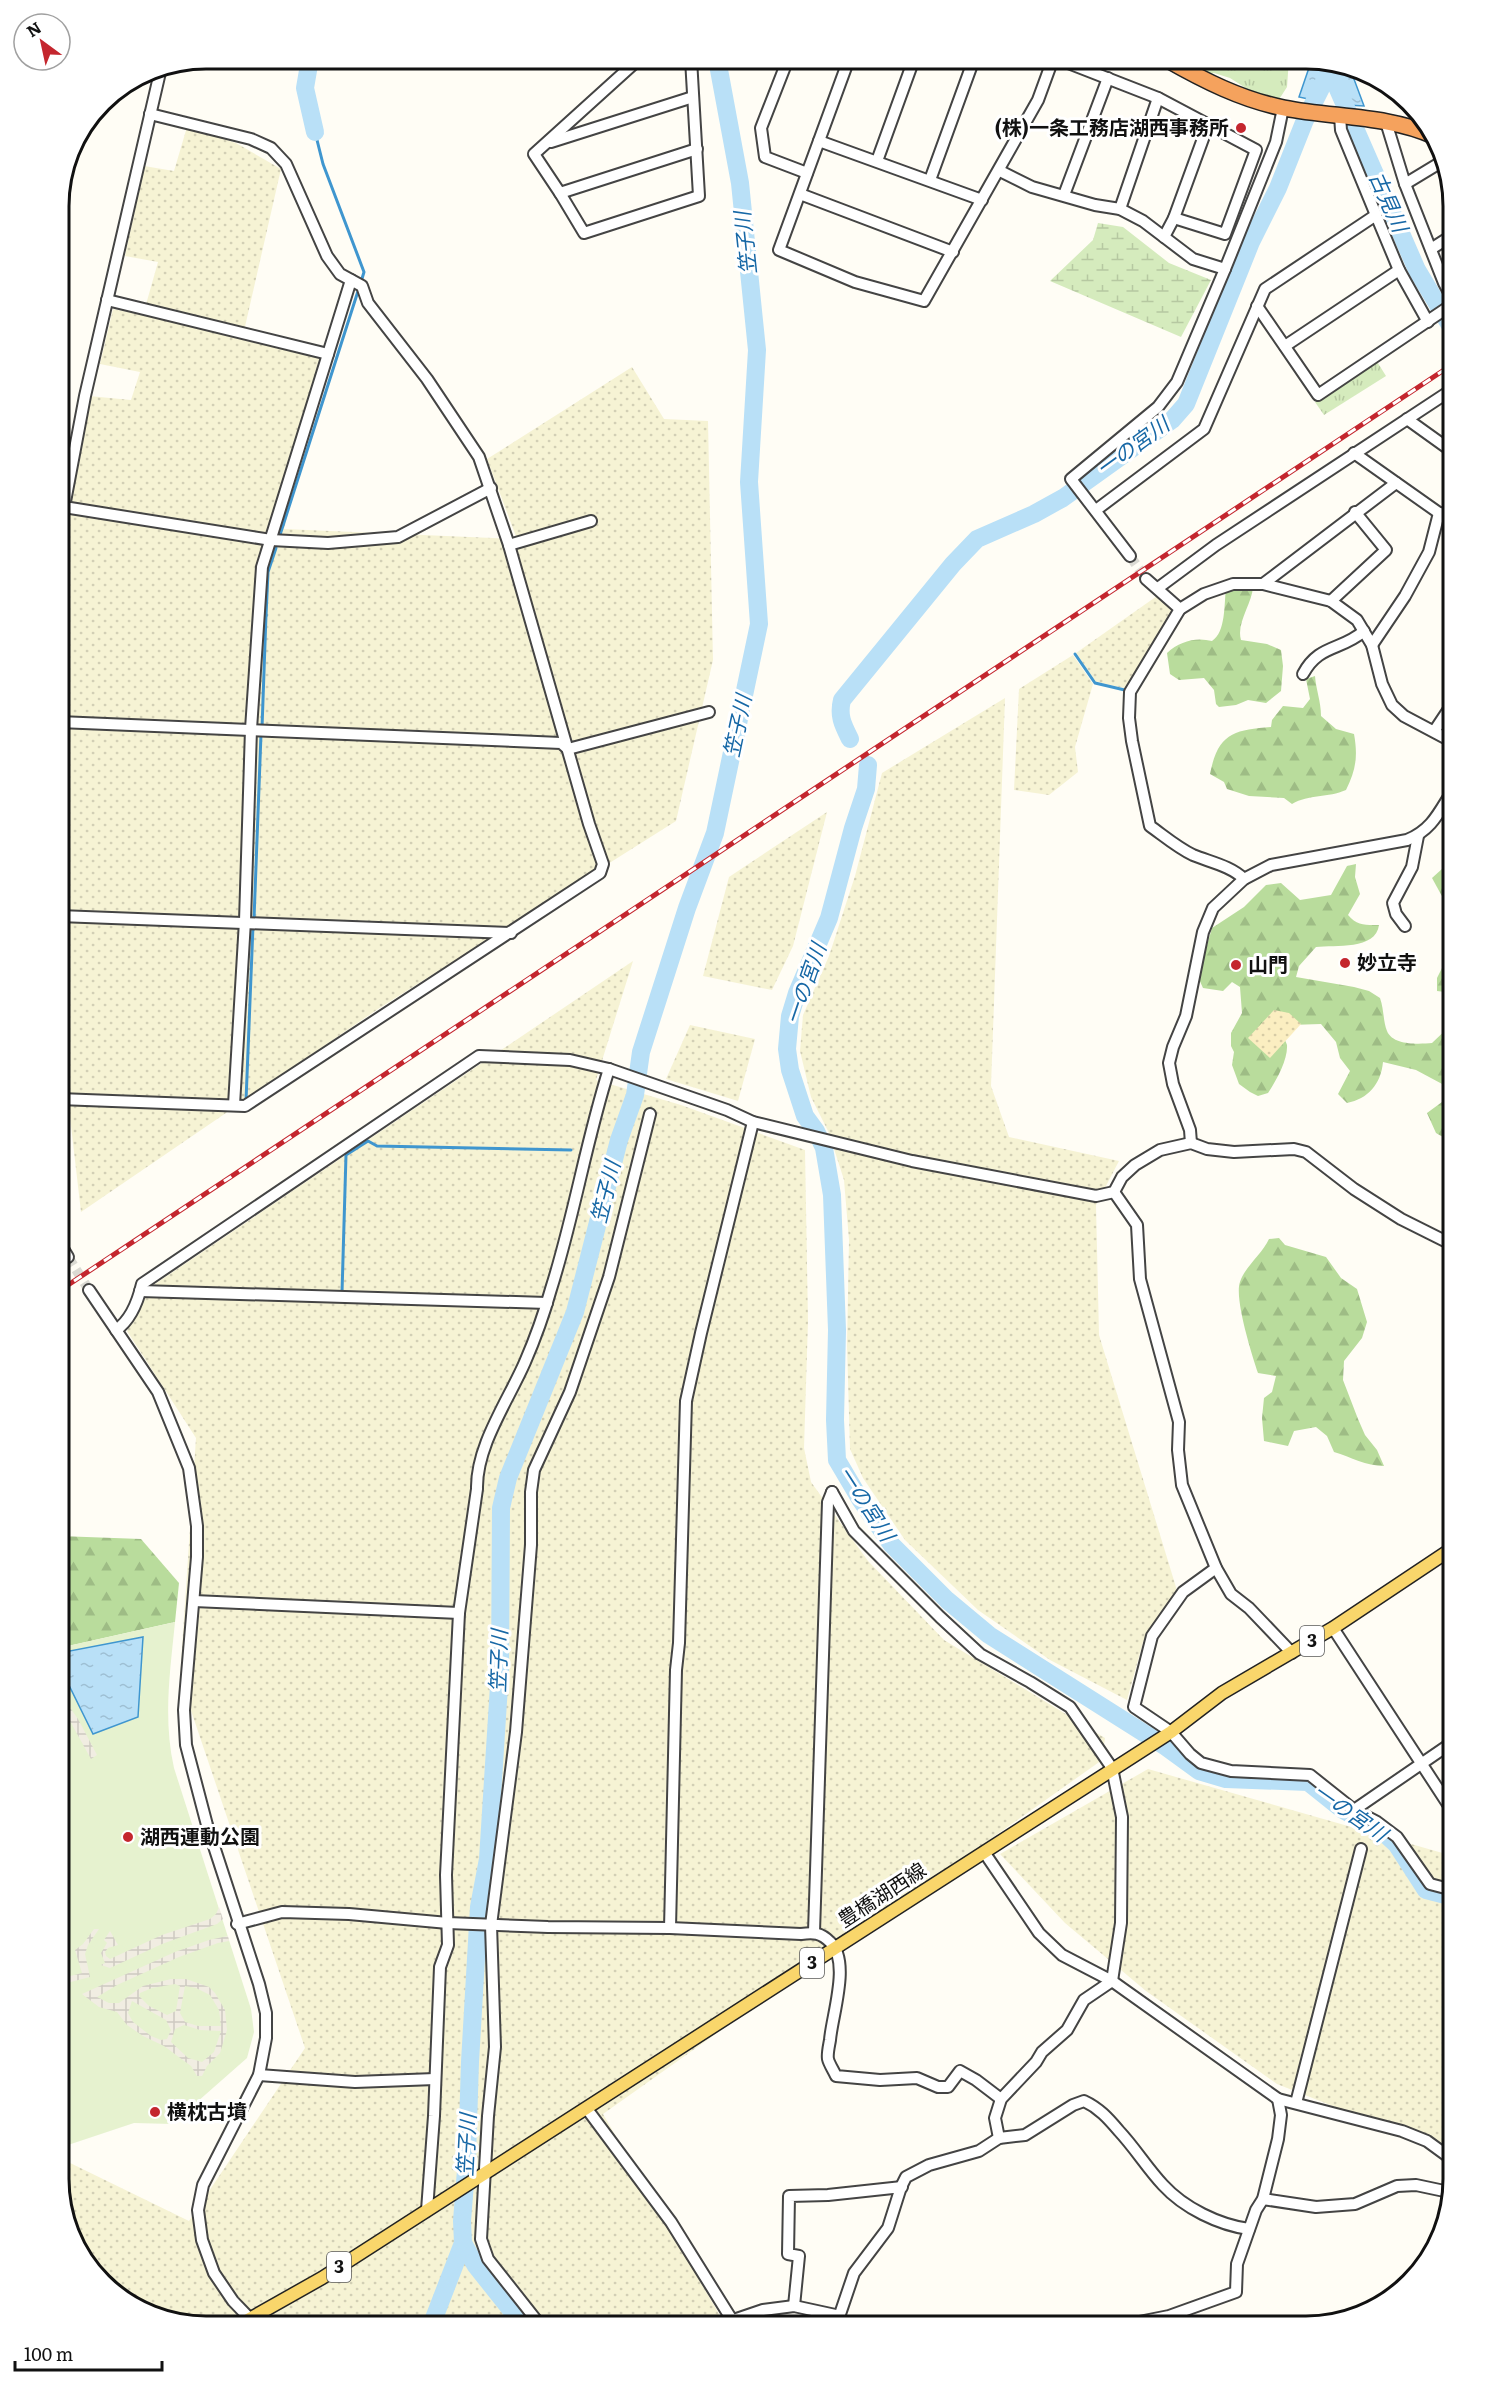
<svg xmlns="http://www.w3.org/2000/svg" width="1512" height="2385" font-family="Literata,'Noto Sans JP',serif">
<defs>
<pattern id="farmland-dots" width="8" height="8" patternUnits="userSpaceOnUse" patternTransform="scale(1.5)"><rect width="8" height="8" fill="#f6f3d4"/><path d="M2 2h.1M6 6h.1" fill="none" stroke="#d2cfb5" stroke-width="1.8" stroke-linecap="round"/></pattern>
<pattern id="grass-tufts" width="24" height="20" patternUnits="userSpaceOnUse" patternTransform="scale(1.5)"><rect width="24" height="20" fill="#d5ebbd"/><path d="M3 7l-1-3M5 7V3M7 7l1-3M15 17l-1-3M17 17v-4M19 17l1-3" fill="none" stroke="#b6c8a1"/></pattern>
<pattern id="forest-firs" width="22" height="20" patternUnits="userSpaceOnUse" patternTransform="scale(1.5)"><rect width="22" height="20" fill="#b9dc9c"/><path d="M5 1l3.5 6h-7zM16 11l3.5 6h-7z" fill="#9ebc85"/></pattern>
<pattern id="wetland-marsh" width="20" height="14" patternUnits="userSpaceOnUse" patternTransform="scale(1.5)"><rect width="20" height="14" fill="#d5ebbd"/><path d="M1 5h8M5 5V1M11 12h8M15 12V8" fill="none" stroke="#b6c8a1"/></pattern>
<pattern id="sand-dots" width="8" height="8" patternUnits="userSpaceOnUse" patternTransform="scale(1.5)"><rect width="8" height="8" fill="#fbeec1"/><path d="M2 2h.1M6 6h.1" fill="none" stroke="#d6cba5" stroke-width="1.8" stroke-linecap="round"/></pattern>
<pattern id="plaza-grid" width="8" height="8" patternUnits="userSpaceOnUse" patternTransform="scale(1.5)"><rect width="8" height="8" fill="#f1ede2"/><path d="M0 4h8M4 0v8" fill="none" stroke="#cecac1"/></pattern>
<pattern id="water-ripples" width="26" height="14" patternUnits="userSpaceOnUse" patternTransform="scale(1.5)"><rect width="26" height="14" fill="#b9e0f7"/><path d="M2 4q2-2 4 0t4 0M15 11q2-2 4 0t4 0" fill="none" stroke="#9ebfd3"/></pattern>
</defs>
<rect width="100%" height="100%" fill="#fffdf5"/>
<!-- farmland -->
<g fill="url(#farmland-dots)">
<path d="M187,127L236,143L281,169L244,331L328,354L284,529L517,539L487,459L632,367L664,419L708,421L713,660L676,821L378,1009L81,1212L59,1022V580L89,396L131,400L140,372L100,364L113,309L143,315L158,262L125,256L144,166L174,171Z"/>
<path d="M1157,596L1171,609L1172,613L1129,689L1096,682L1076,653Z"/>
<path d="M1073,655L1093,684L1075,747L1078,772L1049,795L1014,790L1019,689Z"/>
<path d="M1005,698L991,1086L1009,1137L1119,1161L1096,1205L1099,1335L1179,1597L1143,1642L1127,1700L1050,1660L978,1610L905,1540L863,1478L850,1449L847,1345L849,1240L844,1180L829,1133L811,1097L800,1051L803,1015L829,956L855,876L882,773Z"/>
<path d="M827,812L793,946L772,990L703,976L729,877Z"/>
<path d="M633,961L596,1080L681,1105L805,1150L808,1321L804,1448L811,1482L868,1561L944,1640L1105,1738L1102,1760L603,2114L726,2326H197L125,2302L74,2244L59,2179V2160H64L189,2221L305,2048L180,1678L196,1438L127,1331L152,1286Z"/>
<path d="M690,1025L755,1039L738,1101L666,1079Z"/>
<path d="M1148,1769L1453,1856V2179L1434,2146L1277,2084L1146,1991L1065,1923L1000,1854Z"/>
</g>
<!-- grass -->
<g fill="url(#grass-tufts)">
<path d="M1208,59H1289L1287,87L1278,101L1252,92L1230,78L1214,73L1206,74L1200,72Z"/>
<path d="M1376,360L1386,376L1324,415L1315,402Z"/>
</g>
<!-- forest -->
<g fill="url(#forest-firs)">
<path d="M1253,587C1252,604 1236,623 1241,640L1267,644L1281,650L1283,666L1281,691L1266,703L1248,700L1236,705L1219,707L1216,704L1214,690L1204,678L1179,680L1170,674L1167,653C1180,641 1196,637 1212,641C1226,632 1224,604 1226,588Z"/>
<path d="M1315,676C1316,690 1321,701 1321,716L1336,729L1354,734C1358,756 1356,770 1346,790C1328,798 1309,794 1292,804L1284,798L1249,796L1227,789L1224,782L1210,774C1218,733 1234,730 1271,727L1272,720L1283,706L1303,708L1310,699L1306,679Z"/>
<path d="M1453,859V912L1449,909L1432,878Z"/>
<path d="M1356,864L1355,877L1360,894L1348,915C1357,926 1366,925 1379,925C1376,950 1335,945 1316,947L1299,966L1296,977L1354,987L1369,991L1380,998C1384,1009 1383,1021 1387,1031C1393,1046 1420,1044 1432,1043L1453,1023V1143L1436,1133L1427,1113L1442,1102L1444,1085L1416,1070L1383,1062C1381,1084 1368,1099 1347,1103L1338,1094L1350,1071L1340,1058L1336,1042L1321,1024L1290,1025L1280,1031C1282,1035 1286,1041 1287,1045C1288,1060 1276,1081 1268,1093L1258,1096L1250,1092L1239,1084L1232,1065L1234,1052L1231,1046V1033L1242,1013L1240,987L1232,982L1223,991L1203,988L1198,977L1212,928L1244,907L1266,885L1281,883L1300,900L1331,895L1347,866Z"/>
<path d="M1453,946V993L1437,991V978Z"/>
<path d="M1279,1238L1285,1245L1326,1257L1341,1278L1357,1289L1367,1322L1362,1338L1344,1361L1343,1380L1358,1419L1365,1435L1377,1450L1384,1466C1366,1466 1351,1457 1334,1452L1327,1436L1316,1427L1294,1431L1288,1446L1264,1441L1262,1418L1264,1398L1272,1392L1276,1376L1258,1373C1252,1355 1234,1298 1240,1282C1244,1268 1262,1254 1269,1239Z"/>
<path d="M59,1536L141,1539L179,1583L175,1622L59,1648Z"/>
</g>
<!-- wetland -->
<path fill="url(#wetland-marsh)" d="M1098,223L1123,227L1169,263L1211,280L1181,337L1050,281L1093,240Z"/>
<!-- sand -->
<path fill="url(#sand-dots)" d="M1274,1010L1289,1013L1301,1024L1270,1058L1248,1038Z"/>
<!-- pitch -->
<path fill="#e6f2cf" d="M175,1622C170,1672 163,1719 174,1768L251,2009L254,2032L247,2058L172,2124L134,2123L59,2148V1648Z"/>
<!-- plaza -->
<g fill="url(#plaza-grid)" fill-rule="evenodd">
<path d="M59,1692L78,1719L97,1755L91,1759L59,1701Z"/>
<path d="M219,1907L223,1919L217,1924L162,1944L110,1968L101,1965L105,1963L101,1953L107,1943L104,1940L110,1931L118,1945L108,1948L105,1952L106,1956L110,1959L162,1935L210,1919L216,1914Z"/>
<path d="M94,1929H99L88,1945L85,1954L90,1977L59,1985V1979L82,1973L75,1950L83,1944Z"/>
<path d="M228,1936L229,1941L218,1943L179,1957L117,1985L97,1997L109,2003H119L143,1986L171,1979H186L209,1987L215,1993L225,2010L227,2030L220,2053L207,2066L202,2076H197L191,2066L164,2046L143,2036L127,2025L117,2012L99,2007L82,1994L175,1952L209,1940ZM175,1984L180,1986L176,2011L167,2015L149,2006L139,1996L140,1993L152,1988ZM185,1986L196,1988L210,1995L219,2010L221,2026H198L185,2022L180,2013ZM132,2001L166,2020L171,2030L167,2039L161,2040L151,2036L133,2022L128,2013ZM184,2025L200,2030L221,2031L214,2052L202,2062L188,2058L171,2042L175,2029Z"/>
</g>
<!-- water -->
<g fill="url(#water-ripples)" stroke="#3f96cf" stroke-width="1.5">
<path d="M1312,59L1351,71L1364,106L1346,105C1343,95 1341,85 1331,82L1317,101L1299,97Z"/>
<path d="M143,1637L138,1717L93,1734L59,1665V1653Z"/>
</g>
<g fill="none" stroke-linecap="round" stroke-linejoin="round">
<!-- stream -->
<g stroke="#3f96cf" stroke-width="3">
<path d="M315,132L323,164L364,272L361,282"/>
<path d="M279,538L359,288"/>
<path d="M266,616L268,572L276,548"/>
<path d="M1075,654L1095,683L1129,691"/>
<path d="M262,728L266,615"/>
<path d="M254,919L261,734"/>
<path d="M246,1101L253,926"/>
<path d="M342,1293L346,1155L368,1141L377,1146L571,1150"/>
</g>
<!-- river -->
<g stroke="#b9e0f7" stroke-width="18">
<path d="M310,59L305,88L315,132"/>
<path d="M1330,71L1417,270L1453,330"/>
<path d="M850,739C843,725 838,716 842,700L953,564L977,539L1034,514L1063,498L1172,420L1186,404L1251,242L1278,188L1305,120L1325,80"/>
<path d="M868,765L866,789L853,828L829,918L797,993L790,1016L787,1049L790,1070L805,1116L816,1131L824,1148L832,1195L837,1330L835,1420L837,1460L860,1499L892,1545L947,1600L989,1635L1166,1747L1199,1771L1226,1779L1308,1782L1343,1810L1384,1833L1397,1845L1426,1890L1453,1897"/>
<path d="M463,2243L476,2266L524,2326"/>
<path d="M431,2326L463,2243L462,2221L467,2157L470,2062L479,1907L488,1859L500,1670L501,1508L508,1478L575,1312L619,1140L635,1095L641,1052L687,908L715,833L759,624L749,482L757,350L740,183L717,59"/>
</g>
<!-- minor-tunnel -->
<g stroke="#dbdad3" stroke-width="10" stroke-dasharray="10 5" stroke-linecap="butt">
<path d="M1130,556L1146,579"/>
<path d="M68,1257L89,1290"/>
</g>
<defs>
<g id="minor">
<path d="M639,59L534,154L560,193L584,233L699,196L691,59"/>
<path d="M788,59L761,128L765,157L807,173"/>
<path d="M849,59L779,250L855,282L924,301L1038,100L1053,59"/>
<path d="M1058,59L1158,98L1256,150L1225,234L1174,218"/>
<path d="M1340,116L1341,130L1376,215"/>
<path d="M1386,122L1405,184L1444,283L1453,300"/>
<path d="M819,141L982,200"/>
<path d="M551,142L693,97"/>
<path d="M877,161L914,59"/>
<path d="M1000,171L1032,187L1095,205L1120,209L1143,221L1193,259L1225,269L1177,382L1158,407L1071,479L1130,556"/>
<path d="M930,180L974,59"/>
<path d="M1405,184L1443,161"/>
<path d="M560,193L697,149"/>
<path d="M800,194L953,252"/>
<path d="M1064,195L1108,78"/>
<path d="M1120,209L1158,98"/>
<path d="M1164,237L1174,218L1208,125"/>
<path d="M1431,249L1453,235"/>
<path d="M1225,269L1276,142L1283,108"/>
<path d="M107,300L328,354"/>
<path d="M1257,306L1318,395L1453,304"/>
<path d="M1285,346L1399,270"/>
<path d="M1407,419L1453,452"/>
<path d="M1354,453L1439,513L1453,515"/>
<path d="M64,507L271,540L328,543L398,537L491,488"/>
<path d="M1096,510L1204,429L1265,289L1376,215L1399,270L1428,322"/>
<path d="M509,545L591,521"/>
<path d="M59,547L64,507L85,396L161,68"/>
<path d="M1146,579L1180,609"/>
<path d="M1263,584L1396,483"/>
<path d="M1158,588L1216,545L1453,389"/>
<path d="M1331,601L1386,550L1355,512"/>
<path d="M1372,645L1405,596L1429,552L1439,513"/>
<path d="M1303,674C1319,644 1341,651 1364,631"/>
<path d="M59,722L561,743L568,749"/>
<path d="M1435,730L1453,703"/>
<path d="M568,749L709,712"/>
<path d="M1244,879C1231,866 1210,862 1193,855C1178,848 1164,836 1150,826L1132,741L1129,718L1130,692L1180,609L1204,594L1233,584H1263L1331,601L1357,620L1372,645L1382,684L1392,705L1404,716L1453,742"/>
<path d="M59,916L511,933"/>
<path d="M1405,926L1396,914L1393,903L1412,867L1418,836"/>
<path d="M59,1099L245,1106L600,873L603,864L589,824L509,545L479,457L427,379L368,303L362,286L340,274L327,256L286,164L271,148L251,139L150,114"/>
<path d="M234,1105L245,921L251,729L262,567L351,280"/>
<path d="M1191,1143L1190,1130L1173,1084L1169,1063L1173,1047L1186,1016L1203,932L1213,908L1244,879L1271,865L1407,840C1432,830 1439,812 1453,790"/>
<path d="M1114,1192L1137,1225L1140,1279L1179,1422L1178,1450L1182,1485L1216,1568L1231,1594L1249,1608L1292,1653"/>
<path d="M59,1242L68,1257"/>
<path d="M89,1290L158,1392L189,1468L197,1526V1557L184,1710L186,1745L207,1825L259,1984L266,2013V2038L259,2075L203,2185L198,2210L202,2240L214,2273L233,2301L257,2326"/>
<path d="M140,1291L547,1303"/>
<path d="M116,1330C131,1320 138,1301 142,1284L479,1056L570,1060L609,1069L727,1110L753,1122L912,1161L1096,1196L1114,1192L1122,1177L1135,1165L1160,1150L1191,1143L1207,1149L1234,1152L1294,1149L1306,1152L1354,1189L1401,1219L1453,1245"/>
<path d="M832,1492L854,1531L940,1617L980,1654L1030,1682L1070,1707L1112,1768L1122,1817L1121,1923L1112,1981L1084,2000L1067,2030L1042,2052L1036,2062L1001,2099L995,2118L999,2138"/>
<path d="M1216,1568L1183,1592L1152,1636L1134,1707L1171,1732L1190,1754L1201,1763L1231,1771L1310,1775L1354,1810L1377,1822L1397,1837L1430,1884L1453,1890"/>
<path d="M194,1601L459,1613"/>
<path d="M1333,1628L1453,1812"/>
<path d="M1354,1810L1453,1742"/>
<path d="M984,1852L1039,1933L1062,1955L1112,1981L1278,2099L1402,2131L1427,2141L1453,2160"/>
<path d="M237,1924L282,1912L349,1914L448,1923L548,1927L670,1928L801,1934C814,1932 821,1933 830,1942C851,1961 832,2015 830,2040C829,2046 827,2054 828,2059C829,2064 834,2071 836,2076L880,2080L917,2078L938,2087H948L960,2071L976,2080L1001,2099"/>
<path d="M670,1928L676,1670L679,1643L686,1401L701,1333L753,1122"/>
<path d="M814,1932L828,1502L832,1492"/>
<path d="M259,2075L355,2082L435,2079"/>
<path d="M1296,2103L1361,1849"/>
<path d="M587,2109L671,2222L732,2320"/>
<path d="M1263,2199L1316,2207L1355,2204L1397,2186L1416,2185L1449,2192"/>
<path d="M427,2210L434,2116L440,1967L448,1945L446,1875L459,1613L477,1489C476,1446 508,1401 525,1362C535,1339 544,1314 551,1289C574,1217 586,1141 609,1069"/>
<path d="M794,2306L799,2256L788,2254L789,2196L828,2195L902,2187"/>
<path d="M541,2326L488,2259L481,2239L488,2116L495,2047L491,1925L516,1732L531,1545V1492L534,1470L570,1392L609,1277L650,1114"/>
<path d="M716,2326L763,2310L794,2306L840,2316"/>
<path d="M836,2326L854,2273L888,2228L901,2187L906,2177L929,2165L979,2151L999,2138L1025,2135L1073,2105L1084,2101C1099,2108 1108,2118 1119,2131C1135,2148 1147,2168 1163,2185C1184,2208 1219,2225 1249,2229"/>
<path d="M1119,2326L1169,2316L1236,2292L1237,2264L1256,2210L1263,2199L1278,2139L1281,2115L1278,2099"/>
</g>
<path id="major" d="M237,2326L322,2278L1171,1732L1222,1693L1333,1628L1453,1548"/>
<path id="highway" d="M1166,59C1203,80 1242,100 1284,108C1334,118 1387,115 1434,136"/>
</defs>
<!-- minor casing -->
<use href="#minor" stroke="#444" stroke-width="14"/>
<!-- major casing -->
<use href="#major" stroke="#222" stroke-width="15"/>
<!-- highway casing -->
<use href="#highway" stroke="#222" stroke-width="18"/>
<!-- minor -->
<use href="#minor" stroke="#fff" stroke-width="10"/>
<!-- major -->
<use href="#major" stroke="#f9d66b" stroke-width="12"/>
<!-- highway -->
<use href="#highway" stroke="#f5a25d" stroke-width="15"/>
<defs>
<path id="rail" d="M59,1291L1453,364"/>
</defs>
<!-- rail casing -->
<use href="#rail" stroke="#c4262e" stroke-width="5"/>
<!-- rail -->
<use href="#rail" stroke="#fff" stroke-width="3" stroke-dasharray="9" stroke-linecap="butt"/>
</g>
<!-- markers -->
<g fill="#c4262e" stroke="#fff" stroke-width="2">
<circle cx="1241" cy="128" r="6"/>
<circle cx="1345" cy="963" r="6"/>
<circle cx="1236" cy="965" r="6"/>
<circle cx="128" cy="1837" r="6"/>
<circle cx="155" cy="2112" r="6"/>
</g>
<g text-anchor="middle" stroke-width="6" stroke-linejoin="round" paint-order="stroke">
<!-- shield labels -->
<g fill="#fff" stroke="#585858" stroke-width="1.5">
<rect x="1300" y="1626" width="24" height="30" rx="4.5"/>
<rect x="800" y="1948" width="24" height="30" rx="4.5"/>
<rect x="327" y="2252" width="24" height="30" rx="4.5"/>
</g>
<g font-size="18" font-weight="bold" fill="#111">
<text x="1312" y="1647">3</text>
<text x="812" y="1969">3</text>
<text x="339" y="2273">3</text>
</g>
<!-- poi labels -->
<g font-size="20" font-weight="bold" fill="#111" stroke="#fff" text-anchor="start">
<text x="1229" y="135" text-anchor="end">(株)一条工務店湖西事務所</text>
<text x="1357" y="970">妙立寺</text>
<text x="1248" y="972">山門</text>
<text x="140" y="1844">湖西運動公園</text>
<text x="167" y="2119">横枕古墳</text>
</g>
<!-- street labels -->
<g font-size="20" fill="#111" stroke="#fff">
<text transform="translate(882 1895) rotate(-33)" y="7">豊橋湖西線</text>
</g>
<!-- water labels -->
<g font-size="21" font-style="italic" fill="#1768a6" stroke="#fff">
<text transform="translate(1388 202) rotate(66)" y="7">古見川</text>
<text transform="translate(746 243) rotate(-96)" y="7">笠子川</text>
<text transform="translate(1133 447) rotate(-36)" y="7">一の宮川</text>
<text transform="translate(738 726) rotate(-78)" y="7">笠子川</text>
<text transform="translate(806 984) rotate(-71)" y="7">一の宮川</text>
<text transform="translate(606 1192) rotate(-76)" y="7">笠子川</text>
<text transform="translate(866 1504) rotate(57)" y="7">一の宮川</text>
<text transform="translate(499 1661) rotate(-88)" y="7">笠子川</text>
<text transform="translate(1350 1813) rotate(35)" y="7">一の宮川</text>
<text transform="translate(467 2145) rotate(-87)" y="7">笠子川</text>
</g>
</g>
<!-- crop -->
<path d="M0 0H1512V2385H0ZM206 69H1306A137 137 0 0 1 1443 206V2179A137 137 0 0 1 1306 2316H206A137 137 0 0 1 69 2179V206A137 137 0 0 1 206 69Z" fill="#fff" fill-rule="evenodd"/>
<path fill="none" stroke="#111" stroke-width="3" d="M206 69H1306A137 137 0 0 1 1443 206V2179A137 137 0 0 1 1306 2316H206A137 137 0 0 1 69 2179V206A137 137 0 0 1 206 69Z"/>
<!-- north arrow -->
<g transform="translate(42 42) rotate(327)"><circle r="28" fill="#ffffff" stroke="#a0a0a0" stroke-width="1.5"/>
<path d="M0-4.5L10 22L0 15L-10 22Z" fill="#c4262e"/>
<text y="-9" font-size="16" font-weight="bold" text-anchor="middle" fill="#111111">N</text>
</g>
<!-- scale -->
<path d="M15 2361v9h147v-9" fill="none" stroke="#111111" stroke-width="3"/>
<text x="24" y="2361" font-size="18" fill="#111111" stroke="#ffffff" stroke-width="4.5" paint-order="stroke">100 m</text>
</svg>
